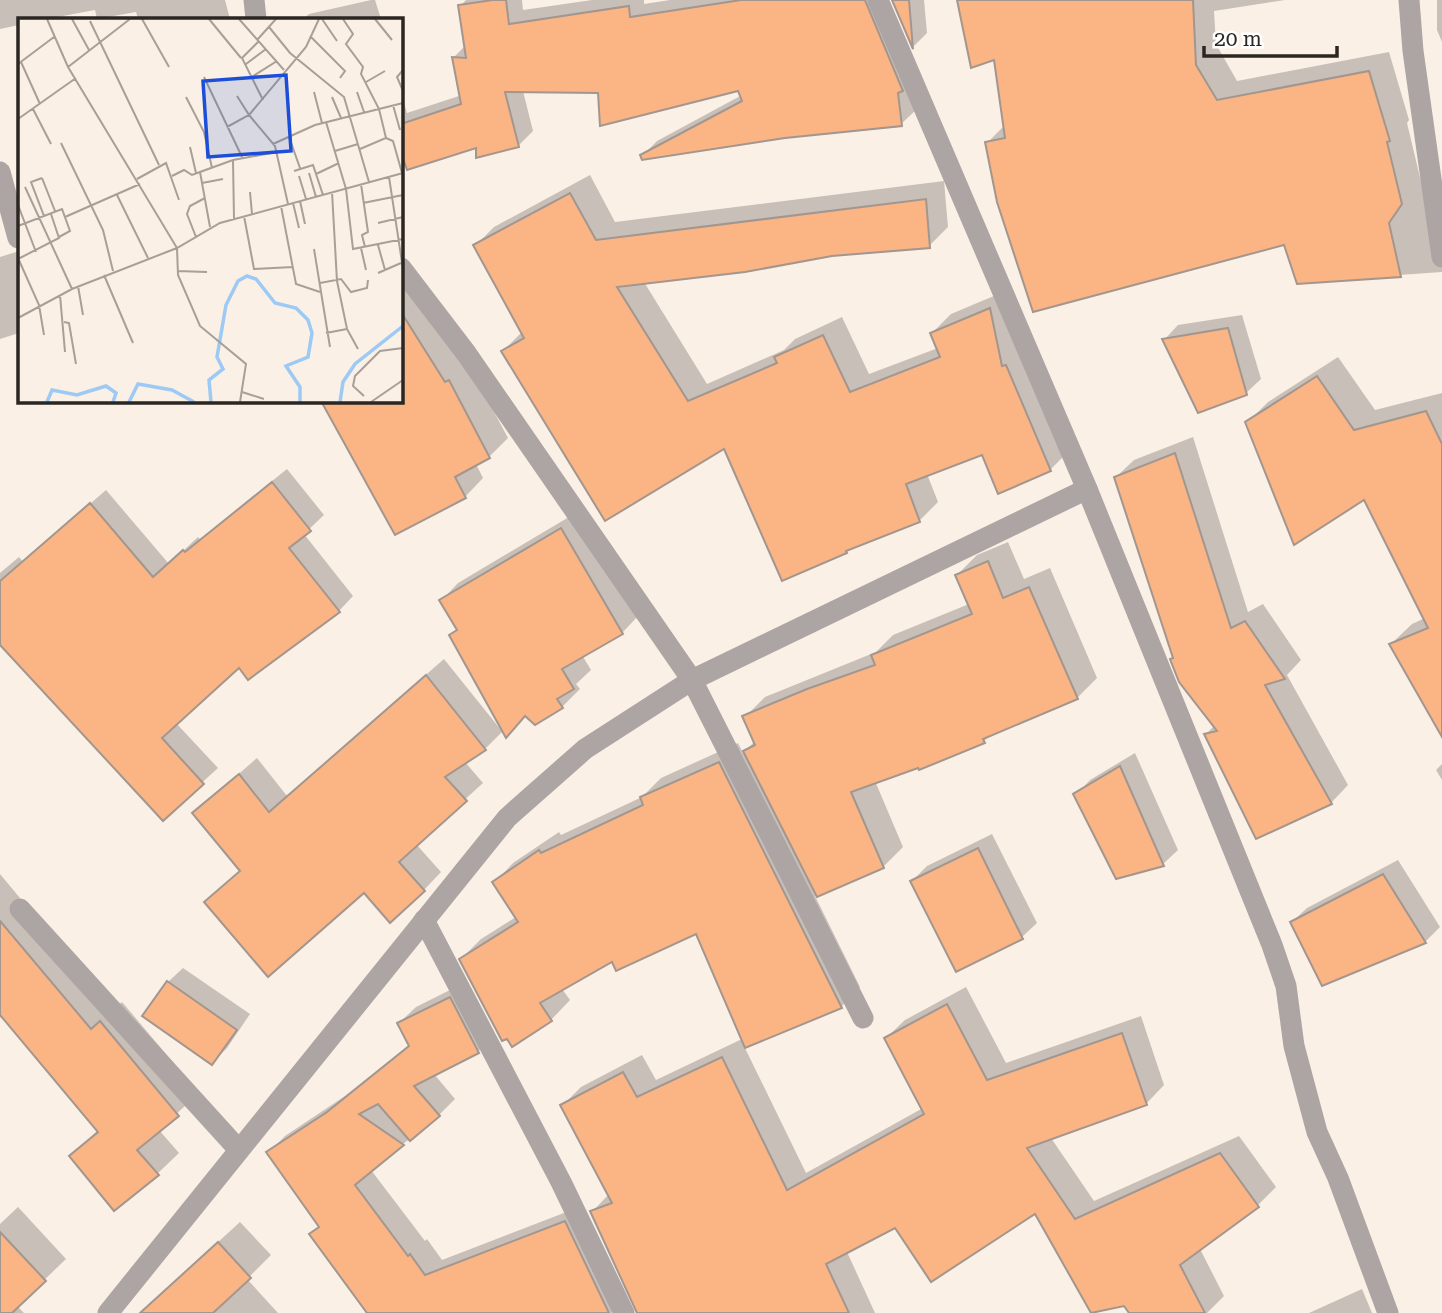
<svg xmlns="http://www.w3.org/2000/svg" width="1442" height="1313" font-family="'Roboto Serif',serif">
<rect width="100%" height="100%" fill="#faf0e6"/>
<!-- shadow -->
<g fill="#0003">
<path d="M0,0H225L230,19H138L136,12L97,19L95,10L47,19H19V25L0,29Z"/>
<path d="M371,0H375L381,19H303L309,14Z"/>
<path d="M466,0H522L523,10L592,0H644V4L670,0H885L916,110L901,124L642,156L657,141L742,95L739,89L523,91L533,131L518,146L478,145L408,168L401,146V92L407,113L462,95L454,57L466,45L460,6Z"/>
<path d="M893,0H924L927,33L914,46Z"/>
<path d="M959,0H1285L1214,11L1216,44L1237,81L1389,52L1409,120L1407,123L1423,190L1442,191V272L1298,282L1286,243L987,143L1005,125L996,57Z"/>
<path d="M1437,0H1442V42L1437,30Z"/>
<path d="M590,175L615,222L944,181L948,227L929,246L832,255L644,282L707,384L784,350L795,339L842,317L869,374L938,348L932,333L951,314L1008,290L1069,451L1050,470L983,453L927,474L938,502L919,521L851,547L846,552L725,446L503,351L523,331L475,246L494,227Z"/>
<path d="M19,251V333L0,339V257Z"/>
<path d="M401,274L468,363L508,438L489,457L476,464L483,478L465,497L332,416L325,401H401Z"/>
<path d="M1242,315L1261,379L1246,393L1164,340L1178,325Z"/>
<path d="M1338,357L1375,410L1442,393V733L1391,644L1412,624L1425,618L1365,497L1247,423L1268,402Z"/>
<path d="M1193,437L1248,612L1263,604L1301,660L1287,675L1348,785L1331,803L1206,734L1215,725L1174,658L1116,477L1134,460Z"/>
<path d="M287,469L324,515L304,534L353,596L339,611L240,665L176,723L218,768L163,818L0,641V573L19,557L23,562L106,490L169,564L198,537L200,539Z"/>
<path d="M579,511L639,615L622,633L582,655L591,670L576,684L580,689L562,707L526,715L504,730L485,749L465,762L483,783L416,844L441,872L424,890L364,891L206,902L241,870L194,813L257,758L287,796L444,659L501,730L503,729L452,635L458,629L441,601L458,583Z"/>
<path d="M1008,542L1024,579L1050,568L1097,678L1077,698L992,733L984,741L875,781L903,847L883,867L815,896L860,987L841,1007L744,1046L806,1173L923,1108L886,1038L905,1020L966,987L1006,1063L1141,1016L1164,1085L1146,1104L1051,1138L1094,1201L1239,1136L1276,1187L1257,1206L1200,1249L1224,1296L1207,1313H1131L1036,1211L896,1226L847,1252L875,1313H655L592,1212L609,1194L562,1106L581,1087L642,1055L656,1080L742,1039L697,931L613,959L562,989L570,1000L551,1020L461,959L481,939L516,917L494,883L513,863L559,832L561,835L642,797L661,778L738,743L743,753L755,741L745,717L765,697L876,652L893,635L969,604L957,575L977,555Z"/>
<path d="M1135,753L1178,850L1163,864L1117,877L1076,795L1090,780Z"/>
<path d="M1442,764V780L1436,770Z"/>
<path d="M992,834L1037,923L1022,937L956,969L912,881L927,866Z"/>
<path d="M1398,860L1440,927L1425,942L1322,983L1292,922L1307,908Z"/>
<path d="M0,874L113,1010L122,1002L199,1093L159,1130L179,1153L157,1174L72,1156L98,1130L3,1015L0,1018Z"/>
<path d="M183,968L250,1014L227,1048L212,1063L168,982Z"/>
<path d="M466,982L494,1035L478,1052L434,1074L455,1099L439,1115L371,1170L425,1241L427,1239L442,1260L582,1206L626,1298L611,1313H366L311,1235L320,1226L269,1152L285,1136L345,1096L410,1044L399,1023L416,1007Z"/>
<path d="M18,1207L66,1259L17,1306L24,1313H0V1224Z"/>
<path d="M240,1222L271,1255L247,1279L278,1313H154L170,1286Z"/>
<path d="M1362,1289L1372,1313H1309Z"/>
</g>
<!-- building -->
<g fill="#fbb484" stroke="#a2968f" stroke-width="2">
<path d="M493,0H506L509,24L629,6L630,17L741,0H865L903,91L898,93L902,126L785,138L642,160L640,155L742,101L738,91L600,126L598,93L505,92L519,147L476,158V148L407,170L401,152V124L461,104L452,57L466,58L458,5Z"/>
<path d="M892,0H909L913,49Z"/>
<path d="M957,0H1193L1196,65L1217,100L1369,71L1390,141L1387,142L1402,204L1389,223L1401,277L1297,284L1284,245L1033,312L997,202L985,142L1005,138L994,60L971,68Z"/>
<path d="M570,193L596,240L926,199L930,248L832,256L745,272L617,287L688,401L777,363L774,357L823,335L850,392L940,357L930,333L990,308L1002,366L1006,365L1051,471L998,494L982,455L906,484L920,522L846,551L847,553L782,581L724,449L605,521L501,351L524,338L473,245Z"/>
<path d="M401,312L445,382L449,380L490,458L455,477L466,498L395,535L321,401H401Z"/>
<path d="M1228,328L1247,395L1198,413L1162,339Z"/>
<path d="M1317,376L1354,430L1426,411L1442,444V737L1389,644L1428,628L1364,500L1294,545L1245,422Z"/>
<path d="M1175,453L1231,628L1245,621L1285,679L1265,685L1332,804L1256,839L1204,734L1217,731L1179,682L1170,659L1173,658L1114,477Z"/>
<path d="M272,482L311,531L289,548L340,612L248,680L239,668L162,738L204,784L163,821L0,645V581L90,503L153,577L183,550L185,552Z"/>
<path d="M561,528L623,634L562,669L574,689L557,699L563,708L535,725L525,716L506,738L449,635L457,630L439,600Z"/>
<path d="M988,561L1003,598L1029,587L1078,699L983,739L985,743L919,770L918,768L851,792L884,868L817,897L743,751L755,745L742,716L807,689L875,665L871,655L972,614L955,575Z"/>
<path d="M426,675L486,750L445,777L467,801L399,862L425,891L390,923L364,893L268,977L204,902L240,871L192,813L239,774L269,812Z"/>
<path d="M719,762L842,1008L745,1048L696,934L616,971L612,962L540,1003L552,1021L512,1047L507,1039L502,1041L459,959L518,922L492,882L539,850L541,853L643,805L640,797Z"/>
<path d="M1120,766L1164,866L1116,879L1073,794Z"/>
<path d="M978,848L1023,939L956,972L910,881Z"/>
<path d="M1383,874L1426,943L1322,986L1290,922Z"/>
<path d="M0,921L91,1029L100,1021L179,1116L137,1150L159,1175L114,1211L69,1156L98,1132L0,1015Z"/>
<path d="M167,981L237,1030L212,1065L142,1016Z"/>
<path d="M450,997L479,1053L414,1086L440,1116L410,1141L378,1104L359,1114L404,1145L355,1185L408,1256L410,1254L425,1275L565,1221L609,1313H367L309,1234L319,1227L266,1152L327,1112L409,1046L397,1023Z"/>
<path d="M947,1004L987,1080L1122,1033L1147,1105L1027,1148L1075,1219L1220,1153L1259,1207L1180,1265L1205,1313H1129L1124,1306L1091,1313L1035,1214L931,1282L895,1228L826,1264L849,1313H637L590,1211L612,1203L560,1105L623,1072L637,1097L722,1057L787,1190L924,1114L884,1038Z"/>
<path d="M0,1232L46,1281L12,1313H0Z"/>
<path d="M218,1242L251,1278L213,1313H140Z"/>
</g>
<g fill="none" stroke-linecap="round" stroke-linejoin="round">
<!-- street -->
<g stroke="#aca5a3" stroke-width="21">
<path d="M254,0L256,19"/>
<path d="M878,0L1087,489L1272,945L1286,986L1294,1046L1317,1132L1338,1178L1388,1313"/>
<path d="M1409,0L1413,51L1442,257"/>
<path d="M0,172L18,238"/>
<path d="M20,909L239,1150"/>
<path d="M424,920L561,1182L624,1313"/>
<path d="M863,1018L692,680L1087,489"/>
<path d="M108,1313L507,818L585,749L692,680L466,353L401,268"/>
</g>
</g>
<!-- overview -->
<g transform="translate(18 18)">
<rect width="385" height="385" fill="#faf0e6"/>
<path fill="none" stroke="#9dc9f5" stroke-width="3.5" d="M29,384L34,372L59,377L88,368L98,375L95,384M111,384L120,366L154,372L176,384M193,384L191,362L205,351L199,339L208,287L220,263L229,258L238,261L257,285L278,290L290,302L294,315L290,339L268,348L282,369V384M322,384L325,364L337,346L385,308"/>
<path fill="none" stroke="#a79f98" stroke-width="2" d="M29,1L50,49L159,230L160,257L182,308L228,346L222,384M54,1L71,32M124,1L151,49M191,1L223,40M221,1L266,52M304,1L319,23M325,1L335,16L328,26L345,49L343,56L361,91L368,120L342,131M357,1L374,22M72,3L141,147M251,9L272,35L326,79L351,164M292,18L327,53L322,60M239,22L258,1M241,23L224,40L245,82M3,44L22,86M0,46L36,19M228,46L248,31M50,49L112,1M385,52L379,59L385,73M186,59L224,139M232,60L259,43M348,64L367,53M296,74L304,105M339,74L346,94M168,79L186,114L194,150M314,79L323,100M375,87L382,112M15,91L33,126M0,101L58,60M308,104L328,171L335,231L385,221M209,109L231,97L219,78M271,119L282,150M368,120L375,123L384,155M43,125L85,212L95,253M255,126L297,107L385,85M172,129L178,155M317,133L340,126M215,142L216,201M276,153L295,147L305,177M291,155L298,179M298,156L321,145M154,158L166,152L174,157L182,154M281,158L288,181M371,159L385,251M24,160L13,164L26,198M24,160L37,193M119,161L148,145L161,182M184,165L205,161M343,166L350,214L344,217L347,229M7,169L54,271M232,174L234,196M314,174L319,263L329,311L340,331M99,177L130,240M282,183L287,206M275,185L281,210M345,185L385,177M270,186L257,128L231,97L288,29L301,1M0,187L18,234M263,188L278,266L302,274M226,198L236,251L275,249M47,199L122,166M360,205L385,199M0,208L44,191L52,213L41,219M192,209L182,154L215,142L259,134M178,219L169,196L172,188L187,180M360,227L367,252M343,230L348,252M296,231L312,329M0,240L21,287L26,317M0,241L41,220L33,196M159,253L189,254M360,255L383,245M86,257L115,325M302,265L323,261L333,274L349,270L350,262M60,268L65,297M42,277L47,334M0,300L54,271L159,230L202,205L385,155M46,304L51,305L58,346M308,315L329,311M224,374L246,381M346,378L335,368L337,358L362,333L385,330M353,384L385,362"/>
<path fill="#1d4ed8" fill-opacity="0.15" stroke="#1d4ed8" stroke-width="3.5" d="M268,57L273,133L190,139L185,63Z"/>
<rect width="385" height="385" fill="none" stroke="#2a2622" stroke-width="3.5"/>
</g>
<!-- scale -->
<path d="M1204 46v10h133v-10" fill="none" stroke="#2a2622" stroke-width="3.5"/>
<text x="1214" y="46" font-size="21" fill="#2a2622" stroke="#ffffff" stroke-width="5" paint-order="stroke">20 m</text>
</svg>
